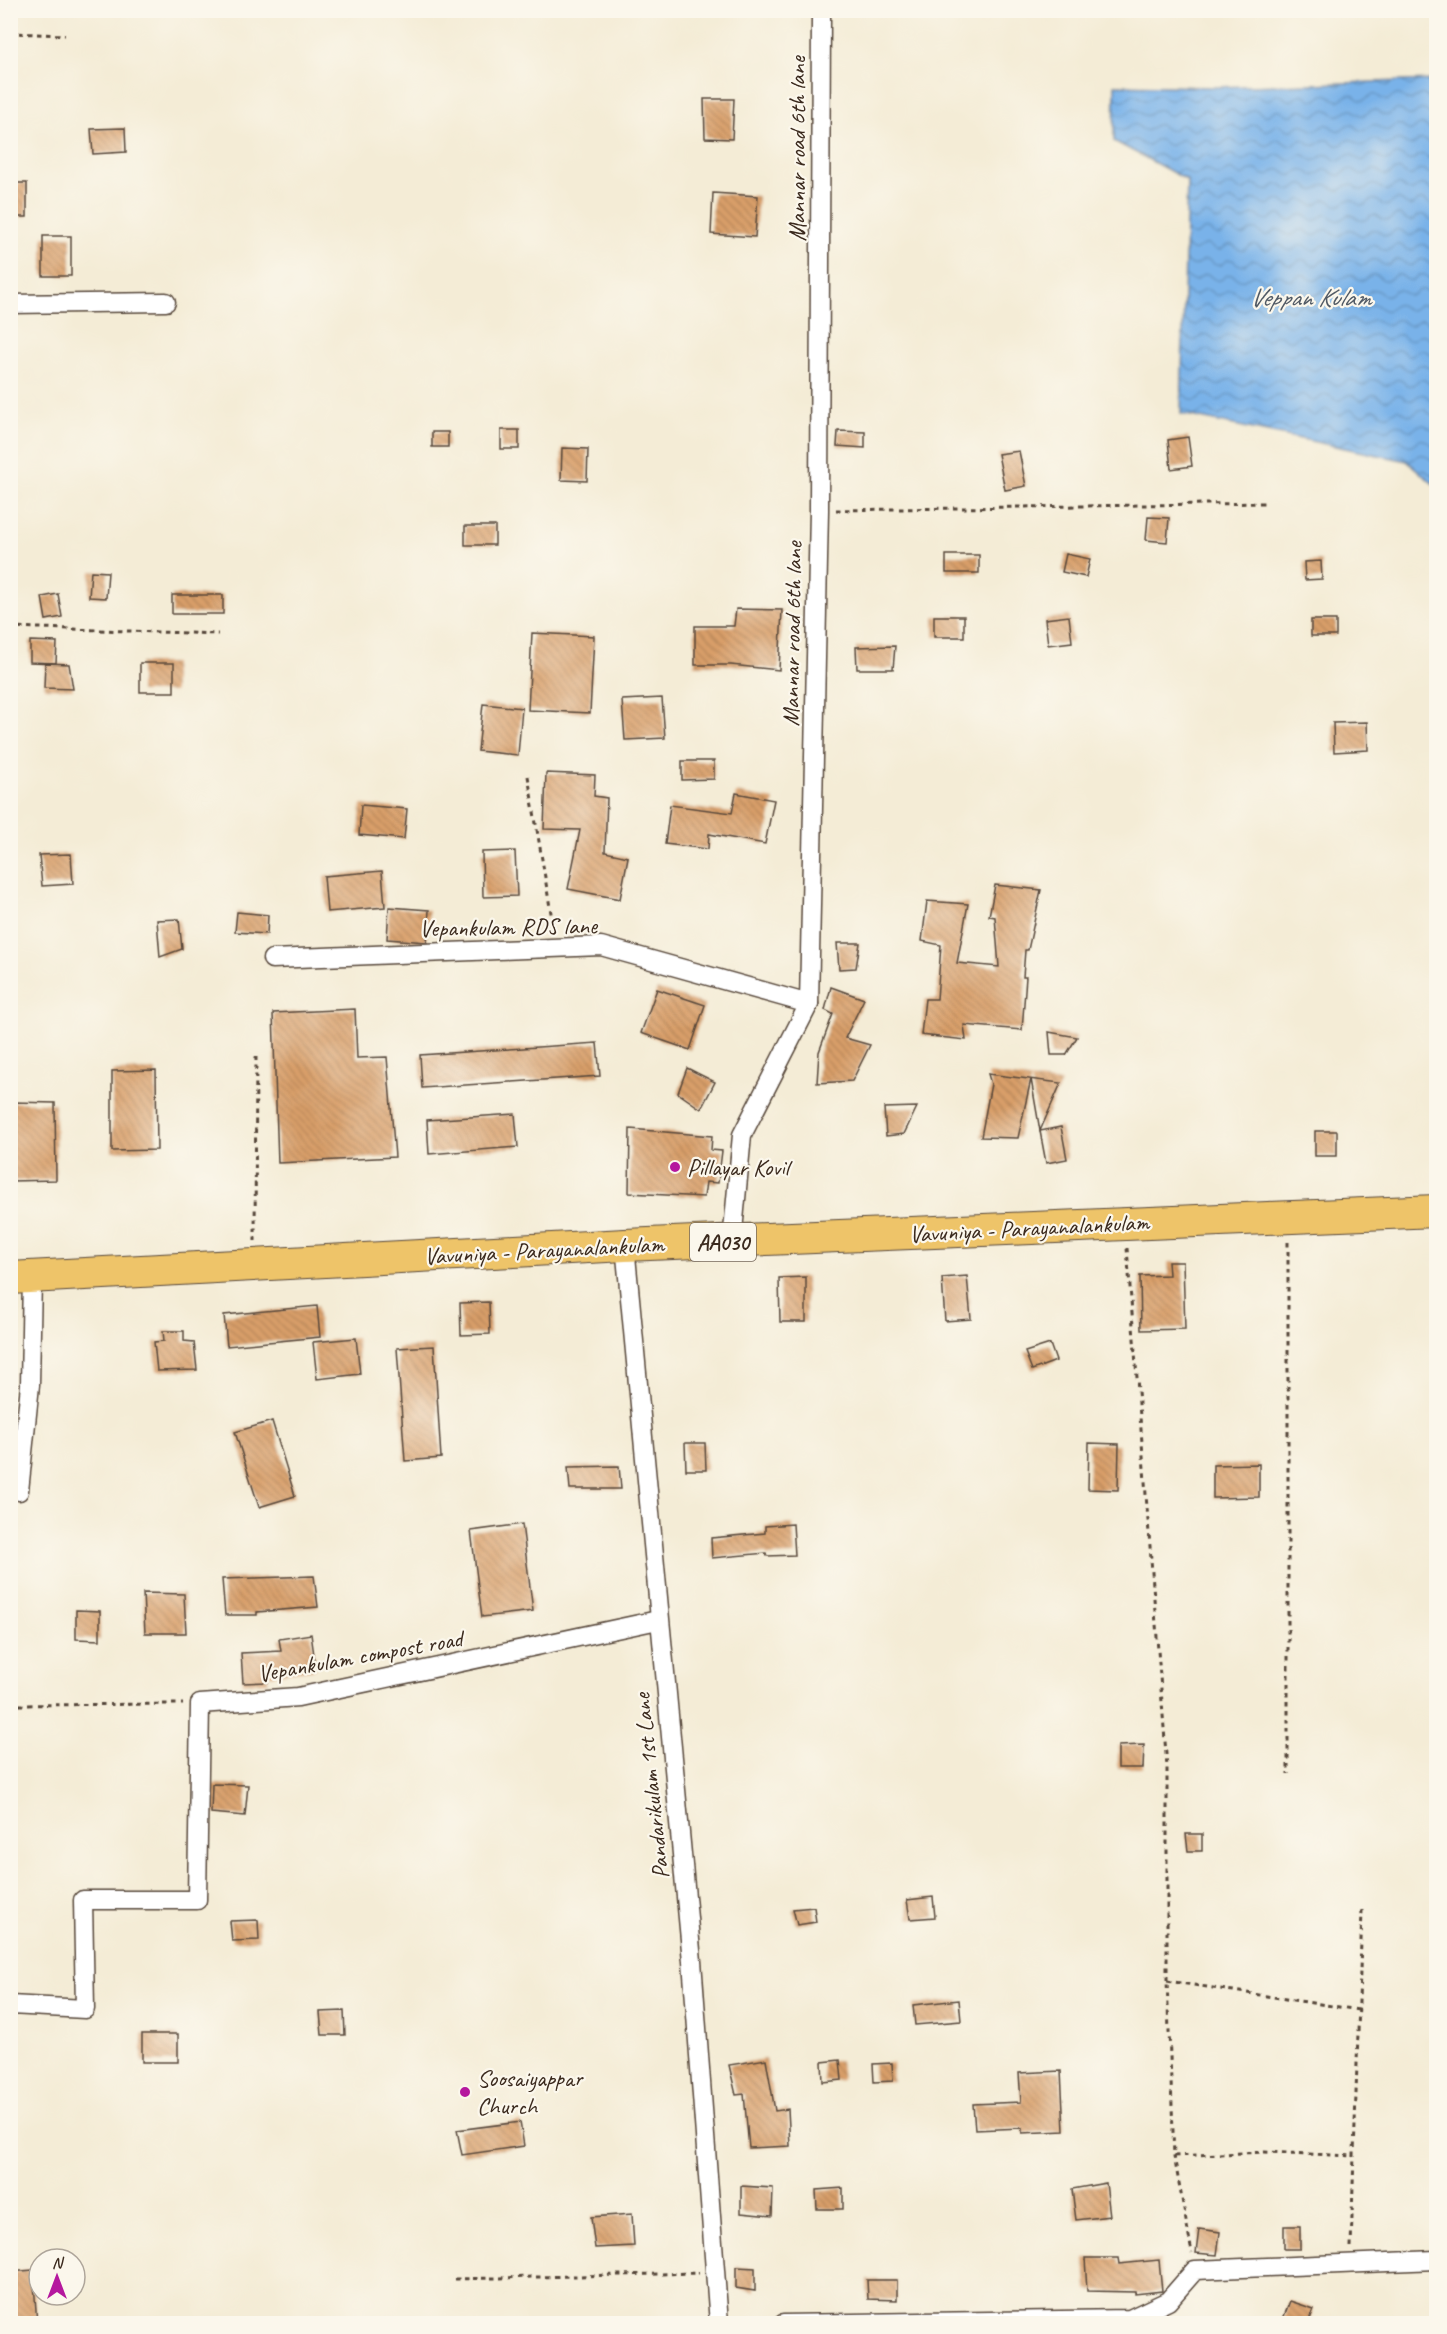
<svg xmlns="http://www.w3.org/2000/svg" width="1447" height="2334" font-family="Caveat,sans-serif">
<defs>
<pattern id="water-waves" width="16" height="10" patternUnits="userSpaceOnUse" patternTransform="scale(1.5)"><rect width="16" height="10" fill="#79b2e9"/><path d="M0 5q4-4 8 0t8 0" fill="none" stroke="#6491bc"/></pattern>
<pattern id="building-back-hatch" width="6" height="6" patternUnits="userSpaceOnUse" patternTransform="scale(1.5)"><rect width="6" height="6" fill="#d99f69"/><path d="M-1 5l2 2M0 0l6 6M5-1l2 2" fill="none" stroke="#b18256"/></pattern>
</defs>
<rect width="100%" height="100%" fill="#fbf7ec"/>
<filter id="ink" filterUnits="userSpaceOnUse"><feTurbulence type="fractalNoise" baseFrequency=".0167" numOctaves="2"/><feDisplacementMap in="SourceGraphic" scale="12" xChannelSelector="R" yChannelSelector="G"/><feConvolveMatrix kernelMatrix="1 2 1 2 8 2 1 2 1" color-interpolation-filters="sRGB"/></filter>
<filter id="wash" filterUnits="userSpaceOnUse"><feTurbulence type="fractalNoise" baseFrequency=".008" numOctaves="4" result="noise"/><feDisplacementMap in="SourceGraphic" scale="24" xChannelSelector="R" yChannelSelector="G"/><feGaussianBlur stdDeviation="1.35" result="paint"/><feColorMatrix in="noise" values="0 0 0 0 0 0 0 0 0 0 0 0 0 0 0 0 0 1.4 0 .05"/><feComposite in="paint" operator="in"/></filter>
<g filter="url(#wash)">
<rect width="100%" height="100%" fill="#f4ecd6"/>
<!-- water -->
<path fill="url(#water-waves)" stroke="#5a6e84" stroke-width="1.5" d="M1436,80V486L1407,461L1181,414L1187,180L1114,141L1115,85L1214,87Z"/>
<g id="blocks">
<!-- building -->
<g fill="url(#building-back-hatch)">
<path d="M704,99H734L732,139L705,138Z"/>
<path d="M125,128L126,152L93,154L91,129Z"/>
<rect x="10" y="183" width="17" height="34"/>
<path d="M713,193L758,196L755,237L711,234Z"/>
<rect x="43" y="236" width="28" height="40"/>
<rect x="501" y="430" width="18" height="19"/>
<path d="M838,431L865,432V448L837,446Z"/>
<rect x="432" y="432" width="16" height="15"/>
<path d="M1188,437L1192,466L1171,469L1168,440Z"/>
<path d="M562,448L588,449L587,481L561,480Z"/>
<path d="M1019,451L1026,486L1005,490L998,454Z"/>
<path d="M1148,517L1169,518L1167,542L1146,540Z"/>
<rect x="465" y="526" width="30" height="19"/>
<path d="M1066,554L1090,559L1086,577L1062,572Z"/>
<rect x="946" y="555" width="33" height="18"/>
<path d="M1321,561L1322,579L1305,580L1304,562Z"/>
<path d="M91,571L108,572L106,598L89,597Z"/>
<path d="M58,594L62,617L46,620L42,597Z"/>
<rect x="172" y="595" width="51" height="19"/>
<path d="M736,609L782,610L779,670L731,665H695V626H734Z"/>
<rect x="934" y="616" width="30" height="21"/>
<path d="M1069,616L1072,642L1048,645L1045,619Z"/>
<rect x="1311" y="620" width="25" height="16"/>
<path d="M532,633L594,636L590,713L528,710Z"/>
<path d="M30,641L57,642L56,663L30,662Z"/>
<path d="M895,646L893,669H857L856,647Z"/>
<path d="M45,663L69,664L73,689L44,688Z"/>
<rect x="140" y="663" width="34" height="29"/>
<path d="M662,698L665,738L625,740L622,700Z"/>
<path d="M483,704L522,708L518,755L478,751Z"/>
<path d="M1367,722L1368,750L1334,752L1333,723Z"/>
<path d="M682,761H714V779L682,780Z"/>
<path d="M546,773L595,775L594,796L607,798L605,852L628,857L620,899L568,889L580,830L544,829Z"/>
<path d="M736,793L774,800L765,844L709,834L708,849L665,844L670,805L732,813Z"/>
<path d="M361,805L407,809L404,839L359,835Z"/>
<path d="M515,851L517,896L483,897L482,852Z"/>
<path d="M71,854L73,884L42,886L39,855Z"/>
<path d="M382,871L385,907L327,912L324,876Z"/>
<path d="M995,885L1041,890L1028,950H1025L1023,977H1026L1022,1030L964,1025L966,1040L921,1035L925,999H937L941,945L922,941L927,901L968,904L957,963L999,967L995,917L989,916Z"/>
<path d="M389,907L429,910L427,942L387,939Z"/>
<path d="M237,912L268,915L267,934L235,932Z"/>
<path d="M179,919L182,949L160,957L157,920Z"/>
<path d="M837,943H860L856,968L839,969Z"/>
<path d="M831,987L864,999L845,1038L870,1045L852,1081L817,1083L819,1052L833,1014L825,1010Z"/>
<path d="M657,989L705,1005L690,1050L641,1033Z"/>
<path d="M355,1009L357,1058L387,1057L395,1157L278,1163L273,1013Z"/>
<path d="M1049,1032L1077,1037L1066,1055H1051Z"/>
<path d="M597,1043L600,1076L422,1088L420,1055Z"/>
<path d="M687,1068L715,1082L701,1109L678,1093Z"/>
<path d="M156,1070L157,1150L112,1151V1071Z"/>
<path d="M988,1074L1061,1083L1040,1131L1031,1079L1018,1138L981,1137L991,1084Z"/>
<path d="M12,1102L55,1103L56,1180L10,1181Z"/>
<path d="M917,1107L904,1134L886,1136L884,1108Z"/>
<path d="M515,1114L518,1147L429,1154L427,1120Z"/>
<path d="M1061,1127L1067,1159L1046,1163L1040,1131Z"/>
<path d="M630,1129L712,1136L711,1150L722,1151L718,1183L706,1182L704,1197L629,1193Z"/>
<rect x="1315" y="1131" width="22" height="25"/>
<path d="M1168,1262H1183L1185,1329L1141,1330L1140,1276L1169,1275Z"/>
<path d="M967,1276L971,1319L945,1321L942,1278Z"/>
<path d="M806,1277V1322H780L779,1278Z"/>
<path d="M489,1302L490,1334L461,1335L460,1303Z"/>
<path d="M317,1306L320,1337L227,1346L224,1315Z"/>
<path d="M163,1331H184V1341L194,1342L197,1370L157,1371L154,1342L164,1341Z"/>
<path d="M356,1338L360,1374L317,1379L313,1342Z"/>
<path d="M1050,1344L1056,1361L1032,1370L1025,1352Z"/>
<path d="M434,1346L441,1458L405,1461L397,1348Z"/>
<path d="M272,1421L295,1496L259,1507L235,1432Z"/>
<path d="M685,1443H705L706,1470H686Z"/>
<path d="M1089,1443L1119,1444L1118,1490L1088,1489Z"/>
<path d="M1259,1464V1497L1213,1498V1465Z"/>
<path d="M619,1466L621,1489H570L568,1467Z"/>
<path d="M522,1524L533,1611L482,1617L471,1531Z"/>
<path d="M793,1524L795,1555L767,1556L766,1553L712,1558L711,1538L765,1533V1526Z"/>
<path d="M314,1576L318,1607L257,1612V1615H225L222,1579Z"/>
<path d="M143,1593L184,1594L186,1633H145Z"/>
<path d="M76,1610L100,1611V1640L76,1639Z"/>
<path d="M311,1634L316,1669L268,1675V1682L243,1683L241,1653L281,1651L279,1639Z"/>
<path d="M1144,1745L1143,1768H1118V1746Z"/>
<path d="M212,1784L248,1785L245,1816L211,1813Z"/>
<path d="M1186,1834H1202V1851H1188Z"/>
<path d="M933,1897L935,1917L910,1919L907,1900Z"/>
<path d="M814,1907L816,1922L797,1925L793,1909Z"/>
<path d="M258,1920L259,1940L232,1941L230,1921Z"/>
<path d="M959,2000L961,2021L915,2025L913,2005Z"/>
<path d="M344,2011L345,2035H322L320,2012Z"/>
<rect x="142" y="2034" width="36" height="28"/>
<path d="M766,2059L775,2111L788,2109L790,2146L749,2148L744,2094L736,2095L729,2065Z"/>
<path d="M840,2060L842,2080L823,2082L822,2062Z"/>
<path d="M892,2063L893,2081L874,2082L873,2064Z"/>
<path d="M1061,2071L1064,2131L1022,2133V2128L975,2130L973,2104L1021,2102L1019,2073Z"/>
<path d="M520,2122L524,2146L462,2155L457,2130Z"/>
<path d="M1106,2183L1110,2216L1076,2220L1072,2189Z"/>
<path d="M741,2186L773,2188L772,2216L741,2213Z"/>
<path d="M843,2188V2209H817L816,2190Z"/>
<path d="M632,2214L634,2246L595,2248L591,2217Z"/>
<rect x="1284" y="2226" width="16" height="23"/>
<path d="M1199,2229L1220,2232L1217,2255L1196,2253Z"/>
<path d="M1085,2258H1118L1119,2264L1159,2260L1162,2291L1135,2294V2292L1087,2291Z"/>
<path d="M736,2267L755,2268V2291L736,2288Z"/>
<path d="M33,2270L37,2324H10V2272Z"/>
<path d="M867,2280H897V2300L868,2299Z"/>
<path d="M1290,2301L1314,2309L1308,2324H1296L1283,2319Z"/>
</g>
</g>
</g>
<g filter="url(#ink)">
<use href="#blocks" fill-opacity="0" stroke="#57473a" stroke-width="1.5"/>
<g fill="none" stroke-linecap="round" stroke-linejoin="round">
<defs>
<g id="minor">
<path d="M10,304L166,302"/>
<path d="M272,959L601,946L809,1004"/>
<path d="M732,1242L742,1135L809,1004L819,510L821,10"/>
<path d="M625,1245L692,1961L719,2324"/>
<path d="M19,1491L30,1385L32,1277"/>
<path d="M10,2005L85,2009L83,1900H197L200,1704L298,1697L658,1620"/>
<path d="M783,2324L1130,2319L1168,2301L1195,2270L1436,2260"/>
</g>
<path id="trunk" d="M10,1278L625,1245L1436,1211"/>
</defs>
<!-- minor casing -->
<use href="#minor" stroke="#57473a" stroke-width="21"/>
<!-- trunk casing -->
<use href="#trunk" stroke="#57473a" stroke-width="34"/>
<!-- path -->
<g stroke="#57473a" stroke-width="3" stroke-dasharray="4.5 4.5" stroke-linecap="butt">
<path d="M10,33L65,35"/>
<path d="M836,510L1266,503"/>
<path d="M10,627L218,634"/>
<path d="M528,776L554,931"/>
<path d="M255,1241L256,1053"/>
<path d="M1288,1242V1774"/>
<path d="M1127,1248L1167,1767V1981L1174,2156L1192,2253"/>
<path d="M10,1705L183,1704"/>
<path d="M1167,1981L1359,2010"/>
<path d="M1174,2156L1265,2152L1354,2156"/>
<path d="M1351,2247L1362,1910"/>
<path d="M455,2279L699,2273"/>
</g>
<!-- minor -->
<use href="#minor" stroke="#fff" stroke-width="18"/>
<!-- trunk -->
<use href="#trunk" stroke="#eec469" stroke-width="32"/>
</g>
</g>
<!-- markers -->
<g fill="#b5179e" stroke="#fbf7ec" stroke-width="2">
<circle cx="675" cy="1167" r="6"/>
<circle cx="465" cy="2092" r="6"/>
</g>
<g text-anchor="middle" stroke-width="4.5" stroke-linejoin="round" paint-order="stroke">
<!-- shield labels -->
<rect fill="#fbf7ec" stroke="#75685c" stroke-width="1.5" x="690" y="1223" width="66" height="38" rx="4.5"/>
<g font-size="22" font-weight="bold" fill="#3b2a1e">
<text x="723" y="1250">AA030</text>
</g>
<!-- street labels -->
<g font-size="24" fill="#3b2a1e" stroke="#fbf7ec">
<text transform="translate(797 149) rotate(-90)" y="8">Mannar road 6th lane</text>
<text transform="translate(792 634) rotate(-89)" y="8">Mannar road 6th lane</text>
<text transform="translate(508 927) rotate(-1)" y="8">Vepankulam RDS lane</text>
<text transform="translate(1029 1228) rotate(-3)" y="8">Vavuniya - Parayanalankulam</text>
<text transform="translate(544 1250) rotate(-3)" y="8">Vavuniya - Parayanalankulam</text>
<text transform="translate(360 1656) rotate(-10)" y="8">Vepankulam compost road</text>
<text transform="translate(651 1786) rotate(-96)" y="8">Pandarikulam 1st Lane</text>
</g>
<!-- poi labels -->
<g font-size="24" fill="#3b2a1e" stroke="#fbf7ec" text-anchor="start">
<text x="687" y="1175">Pillayar Kovil</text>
<text x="477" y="2086">Soosaiyappar<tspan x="477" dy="28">Church</tspan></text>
</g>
<!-- water labels -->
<g font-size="26" font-style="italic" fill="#515a65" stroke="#fbf7ec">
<text x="1310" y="306">Veppan Kulam</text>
</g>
</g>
<!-- margin -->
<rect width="1447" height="2334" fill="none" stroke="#fbf7ec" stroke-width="36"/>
<!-- north arrow -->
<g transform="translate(57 2277)"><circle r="28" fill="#fbf7ec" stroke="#aea59a" stroke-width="1.5"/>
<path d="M0-4.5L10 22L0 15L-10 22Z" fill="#b5179e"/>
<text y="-9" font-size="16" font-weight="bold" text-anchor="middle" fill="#3b2a1e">N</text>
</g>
</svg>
